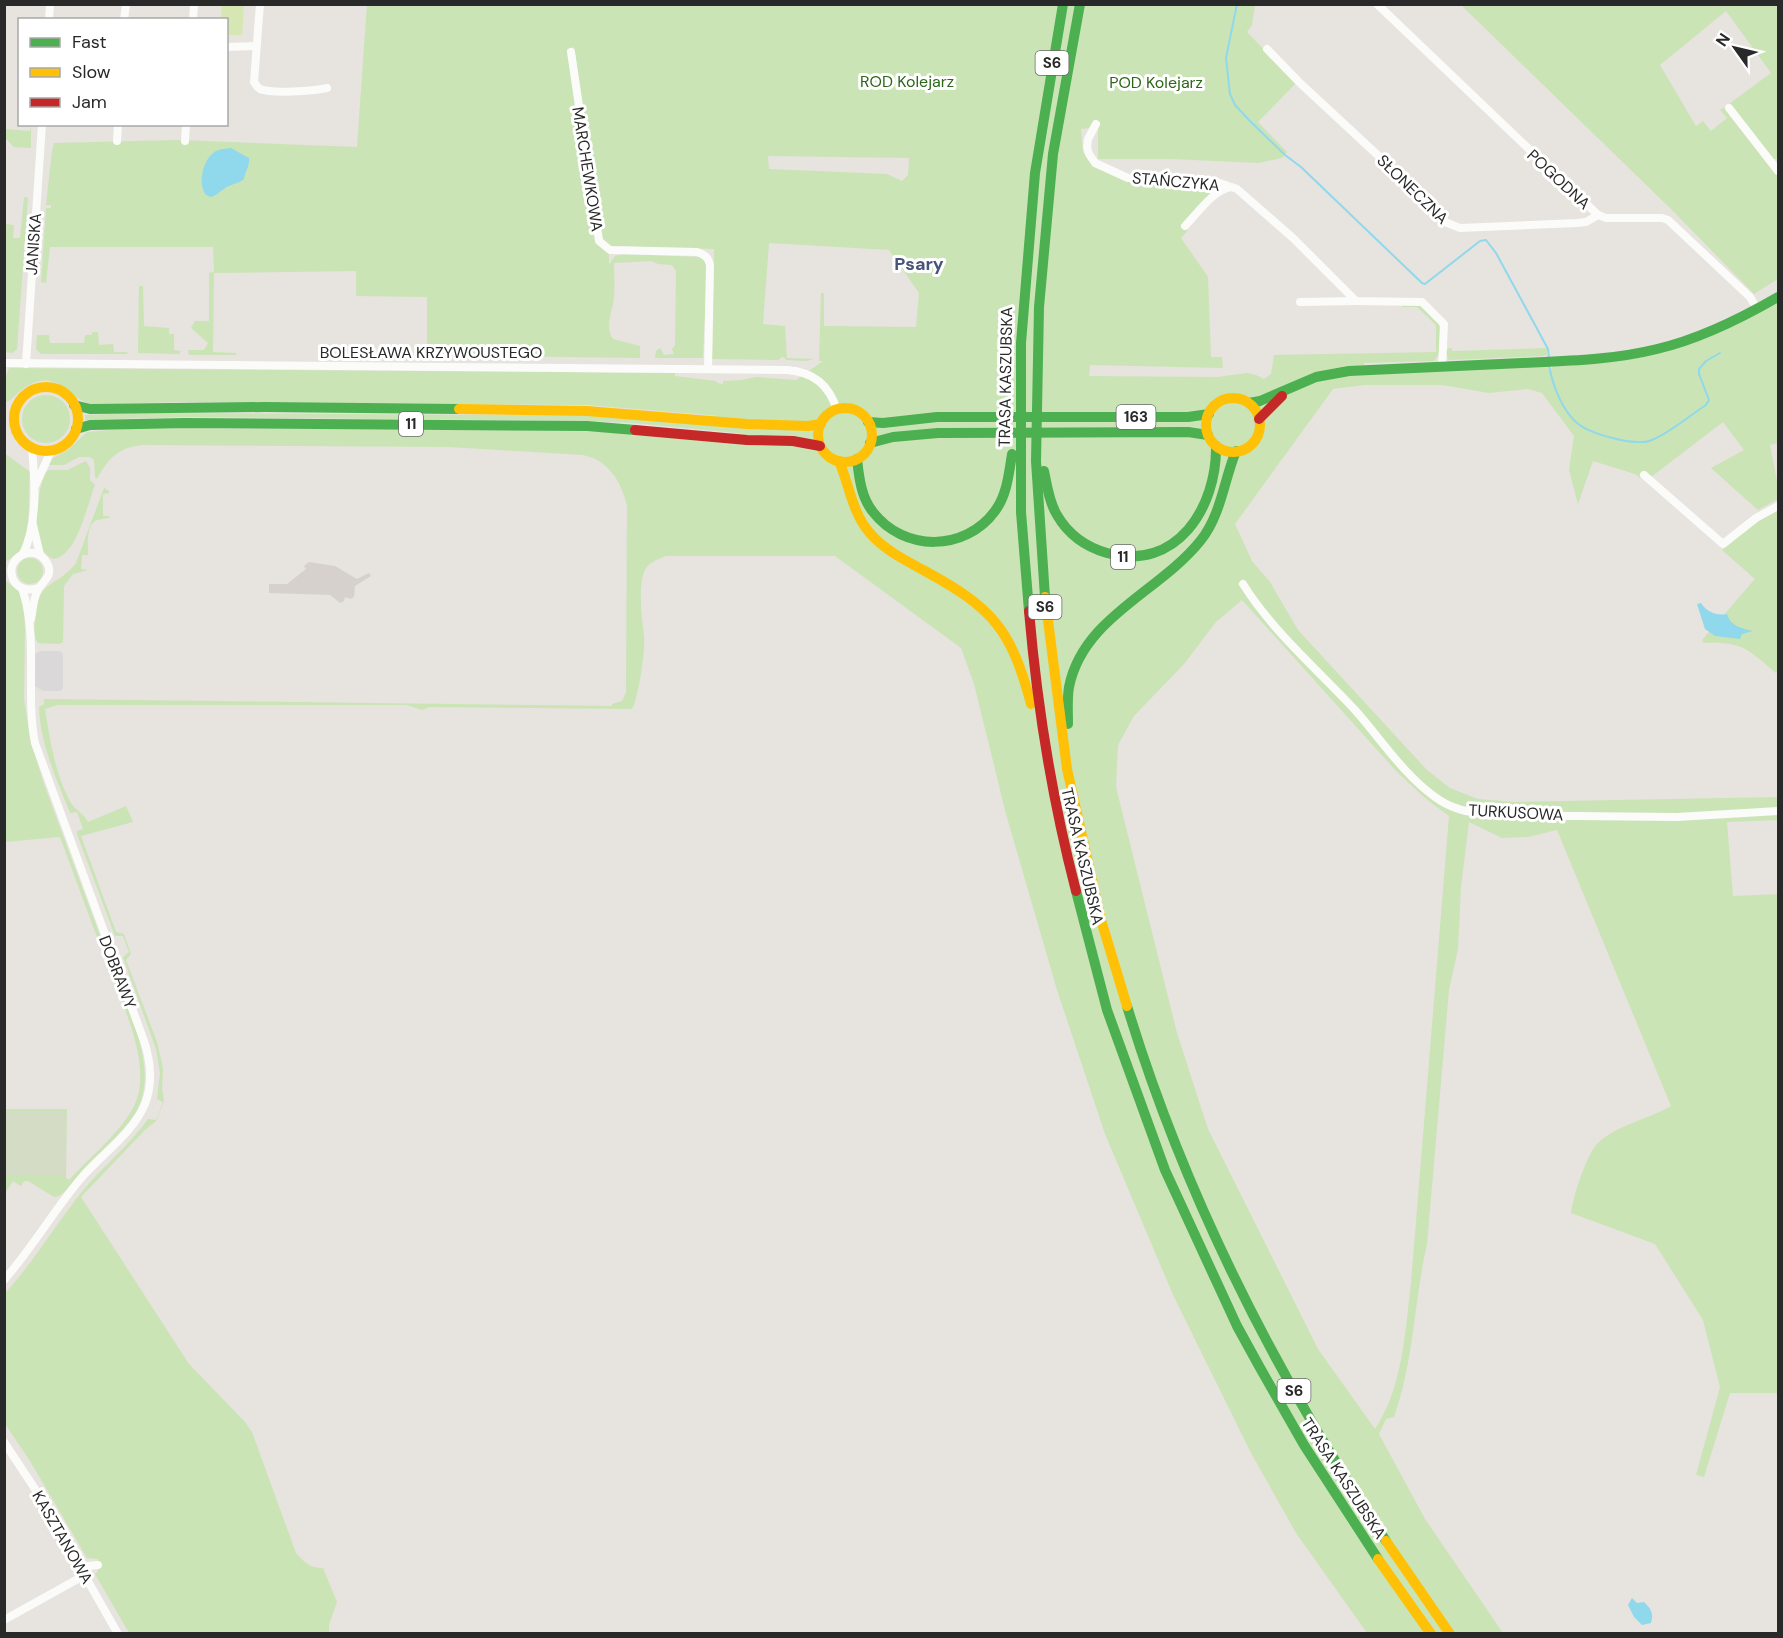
<svg xmlns="http://www.w3.org/2000/svg" width="1783" height="1638" font-family="'DM Sans',sans-serif">
<rect width="100%" height="100%" fill="#e7e3de"/>
<!-- industrial -->
<path fill="#dbd8da" d="M40,651H60L63,654V688L61,691H43L35,686L34,658L35,654Z"/>
<!-- green -->
<g fill="#cae4b6" fill-rule="evenodd">
<path d="M367,4L1255,5L1252,25L1247,32L1296,83L1258,122L1287,152L1282,158L1258,163L1172,159H1098V121L1090,128L1081,129L1083,152L1090,161L1124,179L1139,182L1215,184L1217,187L1215,191L1183,225L1188,230L1181,238L1208,277L1211,357H1222L1223,368L1090,365L1089,376L1217,377L1247,373L1256,375L1264,379L1271,374L1274,355L1436,352V325L1417,307H1402V304C1409,304 1416,304 1422,306C1441,314 1449,346 1434,361L1364,363L1365,374L1548,367V370H1550L1553,366L1621,360L1778,302V443L1770,445L1778,486V499L1758,510L1711,468L1744,450L1723,422L1651,477L1645,473L1640,478L1635,474L1593,461L1578,504L1569,470L1574,436L1542,393L1528,389L1489,393L1442,385H1365L1333,389L1235,524L1252,561L1270,582L1298,630L1427,770L1450,788L1478,799L1516,802L1778,797V820L1727,822L1733,896L1778,894V1393H1730L1704,1477L1696,1475L1720,1387L1703,1320L1655,1244L1571,1213C1573,1197 1586,1156 1597,1144C1614,1126 1649,1119 1671,1106L1557,830L1528,837L1502,838L1469,822L1461,887L1458,949L1449,990L1427,1244C1414,1301 1414,1361 1394,1417L1386,1419L1379,1434L1425,1519L1503,1633H1367L1296,1533L1251,1453L1173,1295L1105,1134L1057,990L1006,814L974,684L961,648L835,556H666C659,559 651,561 646,568C637,584 642,618 644,636C646,648 638,700 632,709L429,707L422,710L407,705H57L45,709C50,740 55,774 70,801C74,810 83,812 88,822L126,806L133,822L81,836L116,932L124,934L131,954L126,960L157,1042L163,1068L162,1088L164,1101L156,1121L145,1130L81,1197L189,1364L245,1422L252,1432L296,1553C305,1563 310,1568 323,1568L337,1602L329,1625V1633H129L95,1574L98,1571V1559L87,1558L30,1461L5,1424V1293C33,1263 54,1227 80,1194C101,1168 128,1147 148,1119L156,1120L163,1102L157,1099L160,1073L156,1049L123,957L129,952L123,936H115L77,834V831L83,829L77,812L70,813C57,780 40,744 39,707L44,704V699L612,706V704L622,701L626,692L627,506C622,483 609,460 583,455L449,447L145,445C120,446 108,458 97,479L95,477L94,460L90,457H79L64,465H48L51,459L68,450L87,432L136,428L506,430L747,434L633,423L587,421L185,417L85,420V415L136,413L720,416L587,405L185,402L90,404C67,397 57,369 27,386C18,391 14,399 5,403L4,381L9,368L675,373V376L716,381L717,383L723,384V381L741,380L756,377L796,380L823,361H819L821,293H824V326L916,327L919,293L889,250L769,243L763,324L785,326L787,358L814,359L806,361L786,360L784,357L780,358L779,360L712,359L714,249L609,246L603,239L574,47L567,49L595,237L609,251V265L615,256L623,254L701,257L707,262L703,358H655L656,351L660,348L664,355L674,354L672,349L675,345L676,271L672,265L658,264L652,261L614,263C614,274 615,286 614,297C613,310 604,327 613,339L640,346V358L427,355V297L356,296V271L214,273L213,352L236,353V355H189L188,350H204L208,343L191,328L195,321H209V273L214,272L213,247H50L46,283L41,282L46,208H51V205H46L52,151L54,143L178,140L357,147ZM768,156L909,158L908,175L902,181L887,174L769,169ZM1242,600L1397,772L1425,798L1449,816L1411,1283C1405,1332 1403,1387 1375,1429L1318,1349L1208,1129L1177,1033L1116,787L1118,745L1134,716L1184,664L1216,622Z"/>
<path d="M1461,5H1778L1777,159H1773L1764,151L1729,104L1771,73L1726,11L1660,65L1696,126L1703,121L1711,131L1727,118L1720,110L1725,107L1778,175V279L1754,294L1673,211Z"/>
<path d="M31,125V148L14,147L5,138V129L30,131Z"/>
<path d="M24,197L28,198L17,349L12,353L4,352L5,224L14,225L13,238H20Z"/>
<path d="M139,286H143L144,326L169,328V334H174V350L181,351L179,354L138,353Z"/>
<path d="M92,332H98L99,345L113,344L114,352H127L128,354H41L36,349L37,335H49L50,343H84L85,335H92Z"/>
<path d="M1449,348H1452V351L1547,348V355L1543,356L1448,360L1446,351Z"/>
<circle cx="46" cy="419" r="24"/>
<path d="M4,453L30,472C28,492 31,528 23,546C19,553 11,558 5,562Z"/>
<path d="M86,461L90,468V480L95,485C87,505 77,557 53,559C27,546 38,496 44,474L49,470H67Z"/>
<path d="M104,488L109,491V493L103,494V516H109V518C105,519 98,519 95,521C86,527 88,545 88,555H82L81,569L88,570L73,574L64,586L63,642L59,644L38,643C33,637 34,629 35,621C37,578 56,589 76,563Z"/>
<path d="M1778,509V670L1776,673C1748,649 1742,641 1704,643L1702,640L1755,579L1722,550L1753,523Z"/>
<circle cx="30" cy="571" r="13"/>
<path d="M4,579L19,592L23,602L25,628L24,699L31,743L44,784L102,941L101,948L60,837L5,842Z"/>
<path d="M104,957L110,963C126,1006 161,1068 136,1112C124,1131 105,1147 90,1163C81,1172 65,1197 54,1197L28,1181H24L21,1186L13,1181L5,1193V1109H67L66,1178L69,1180C90,1157 118,1135 133,1108C156,1067 119,997 104,957Z"/>
</g>
<!-- cemetery -->
<path fill="#d4dcc5" d="M5,1111H66L65,1176L5,1175Z"/>
<!-- pitch -->
<path fill="#d6e7b3" d="M222,5H244L242,35H227L226,20L221,19Z"/>
<!-- plaza -->
<path fill="#d6d1cd" d="M309,562L335,566L357,579L369,573L371,576L355,586L354,597L350,599L345,597L344,601L340,603L330,595L269,593V584H287L306,569L304,566Z"/>
<!-- water -->
<g fill="#90d8eb">
<path d="M231,148L249,158C250,166 245,171 244,179C238,184 230,184 224,189C219,192 217,195 211,197L206,195C198,185 202,163 212,154C217,149 224,149 231,148Z"/>
<path d="M1701,603C1707,612 1716,616 1727,614C1731,627 1742,628 1753,631L1742,634L1740,639L1715,636L1705,629L1697,604Z"/>
<path d="M1632,1598L1637,1603L1644,1602C1651,1609 1654,1613 1651,1623L1642,1625L1634,1617L1628,1605Z"/>
</g>
<g fill="none" stroke-linecap="round" stroke-linejoin="round">
<!-- stream -->
<g stroke="#90d8eb" stroke-width="2">
<path d="M1237,4L1226,58L1230,94L1235,105L1250,121L1285,155L1301,167L1422,283L1425,284L1480,241L1486,240L1496,253L1548,349L1549,358"/>
<path d="M1549,366C1553,386 1562,410 1577,423C1590,434 1636,447 1652,440C1671,432 1689,416 1706,405L1709,400L1699,374V369L1706,361L1720,353"/>
</g>
<!-- street -->
<g stroke="#fbfbfa" stroke-width="8">
<path d="M260,4L254,82C256,85 257,87 260,89C272,94 313,91 327,88"/>
<path d="M1377,4L1598,215L1606,218H1662L1668,220L1750,297L1757,309"/>
<path d="M49,20L50,4"/>
<path d="M124,20L126,4"/>
<path d="M193,20L194,4"/>
<path d="M226,47L256,46"/>
<path d="M1267,49L1300,83L1398,174L1445,222L1460,228L1577,223L1586,222L1598,215"/>
<path d="M571,52L599,241L610,250L697,252C705,255 708,257 710,265L708,369"/>
<path d="M1729,108L1778,171"/>
<path d="M1096,124L1088,139L1087,147L1089,154L1095,163L1128,178L1214,181L1237,189L1293,238L1356,301L1422,302L1444,324L1442,367"/>
<path d="M117,141L118,124"/>
<path d="M185,141L186,124"/>
<path d="M1185,226C1198,213 1213,190 1231,187"/>
<path d="M1300,302L1356,301"/>
<path d="M4,363L787,370C814,372 829,385 837,410"/>
<path d="M26,364L42,124"/>
<path d="M1644,475L1723,544L1756,518L1778,506"/>
<path d="M36,484L51,451"/>
<path d="M33,525L40,555"/>
<path d="M23,554C38,523 35,481 32,448"/>
<path d="M1243,584C1273,632 1317,669 1355,710C1381,739 1403,774 1435,797C1451,809 1468,812 1487,815L1677,817L1778,811"/>
<path d="M31,619C33,610 33,600 37,592C41,581 57,576 45,560C33,544 7,557 12,576C15,588 27,592 38,588"/>
<path d="M4,1280C33,1247 54,1210 82,1177C102,1154 133,1133 145,1104C153,1083 151,1062 144,1041L35,743C25,692 39,638 22,588"/>
<path d="M4,1442L39,1495L118,1634"/>
<path d="M82,1569L88,1566L98,1565"/>
<path d="M4,1620L85,1575"/>
</g>
<!-- fast -->
<g stroke="#4caf50" stroke-width="10">
<path d="M1249,403L1260,401L1316,377L1349,371C1407,368 1464,366 1522,363C1567,361 1613,360 1657,349C1700,339 1740,319 1778,297"/>
<path d="M74,405L90,409L265,407L459,409"/>
<path d="M868,422L883,423L937,417H1188L1209,414"/>
<path d="M76,429L90,425L185,423L587,426L635,430"/>
<path d="M870,443L893,437L938,433L1188,432L1208,435"/>
<path d="M857,459C859,477 861,497 873,512C904,552 965,552 995,511C1007,495 1009,473 1012,454"/>
<path d="M1044,471C1047,485 1049,502 1057,515C1068,534 1086,547 1107,553C1177,572 1217,507 1216,446"/>
<path d="M1045,597L1036,461L1039,307L1053,154L1080,4"/>
<path d="M1029,611L1021,512V343L1035,173L1063,4"/>
<path d="M1068,724C1068,712 1067,699 1069,687C1083,617 1160,592 1201,540C1221,515 1224,480 1236,451"/>
<path d="M1076,891L1107,1010L1165,1170L1237,1326L1259,1366L1304,1445L1378,1559"/>
<path d="M1127,1006C1185,1197 1276,1375 1386,1541"/>
</g>
<!-- slow -->
<g stroke="#ffc107" stroke-width="10">
<circle cx="46" cy="419" r="32"/>
<circle cx="1233" cy="425" r="27"/>
<circle cx="845" cy="435" r="27"/>
<path d="M459,409L587,411L747,424L808,426L821,424"/>
<path d="M839,461C849,484 852,512 869,532C884,550 905,560 925,571C993,608 1011,629 1031,704"/>
<path d="M1045,597L1067,769L1101,920L1127,1006"/>
<path d="M1386,1541L1450,1634"/>
<path d="M1378,1559L1431,1634"/>
</g>
<!-- jam -->
<g stroke="#c62828" stroke-width="10">
<path d="M1259,419L1282,396"/>
<path d="M635,430L747,440L793,441L820,446"/>
<path d="M1029,611C1037,705 1052,799 1076,891"/>
</g>
</g>
<g text-anchor="middle" stroke-width="6" stroke-linejoin="round" paint-order="stroke">
<!-- shield labels -->
<g fill="#fff" stroke="#696969" stroke-width="1.5">
<rect x="1035.5" y="51" width="33" height="24" rx="4.5"/>
<rect x="1116.5" y="405" width="39" height="24" rx="4.5"/>
<rect x="399" y="412" width="24" height="24" rx="4.5"/>
<rect x="1111" y="545" width="24" height="24" rx="4.5"/>
<rect x="1028.5" y="595" width="33" height="24" rx="4.5"/>
<rect x="1277.5" y="1379" width="33" height="24" rx="4.5"/>
</g>
<g font-size="15" font-weight="bold" fill="#292929">
<text x="1052" y="68">S6</text>
<text x="1136" y="422">163</text>
<text x="411" y="429">11</text>
<text x="1123" y="562">11</text>
<text x="1045" y="612">S6</text>
<text x="1294" y="1396">S6</text>
</g>
<!-- park labels -->
<g font-size="16" fill="#2c6618" stroke="#fff">
<text x="907" y="87">ROD Kolejarz</text>
<text x="1156" y="88">POD Kolejarz</text>
</g>
<!-- street labels -->
<g font-size="16" fill="#292929" stroke="#fff">
<text transform="translate(588 169) rotate(81)" y="6">MARCHEWKOWA</text>
<text transform="translate(1559 179) rotate(43)" y="6">POGODNA</text>
<text transform="translate(1176 181) rotate(5)" y="6">STAŃCZYKA</text>
<text transform="translate(1413 189) rotate(44)" y="6">SŁONECZNA</text>
<text transform="translate(33 244) rotate(-86)" y="6">JANISKA</text>
<text x="431" y="358">BOLESŁAWA KRZYWOUSTEGO</text>
<text transform="translate(1005 377) rotate(-89)" y="6">TRASA KASZUBSKA</text>
<text transform="translate(1516 812) rotate(3)" y="6">TURKUSOWA</text>
<text transform="translate(1083 856) rotate(77)" y="6">TRASA KASZUBSKA</text>
<text transform="translate(118 972) rotate(69)" y="6">DOBRAWY</text>
<text transform="translate(1344 1478) rotate(57)" y="6">TRASA KASZUBSKA</text>
<text transform="translate(63 1537) rotate(60)" y="6">KASZTANOWA</text>
</g>
<!-- neighbourhood labels -->
<g font-size="18" font-weight="bold" fill="#48547a" stroke="#fff">
<text x="919" y="270">Psary</text>
</g>
</g>
<!-- border -->
<rect width="1783" height="1638" fill="none" stroke="#292929" stroke-width="12"/>
<!-- legend -->
<rect x="18" y="18" width="210" height="108" fill="#ffffff" stroke="#a9a9a9" stroke-width="1.5"/>
<rect x="30" y="38" width="30" height="9" fill="#4caf50" stroke="#a9a9a9" stroke-width="1.5"/>
<text x="72" y="48" font-size="18" fill="#292929">Fast</text>
<rect x="30" y="68" width="30" height="9" fill="#ffc107" stroke="#a9a9a9" stroke-width="1.5"/>
<text x="72" y="78" font-size="18" fill="#292929">Slow</text>
<rect x="30" y="98" width="30" height="9" fill="#c62828" stroke="#a9a9a9" stroke-width="1.5"/>
<text x="72" y="108" font-size="18" fill="#292929">Jam</text>
<!-- north arrow -->
<g transform="translate(1735 48) rotate(304)" stroke="#ffffff" stroke-width="4.5" paint-order="stroke">
<path d="M0-4.5L10 22L0 15L-10 22Z" fill="#292929"/>
<text y="-9" font-size="16" font-weight="bold" text-anchor="middle" fill="#292929">N</text>
</g>
</svg>
